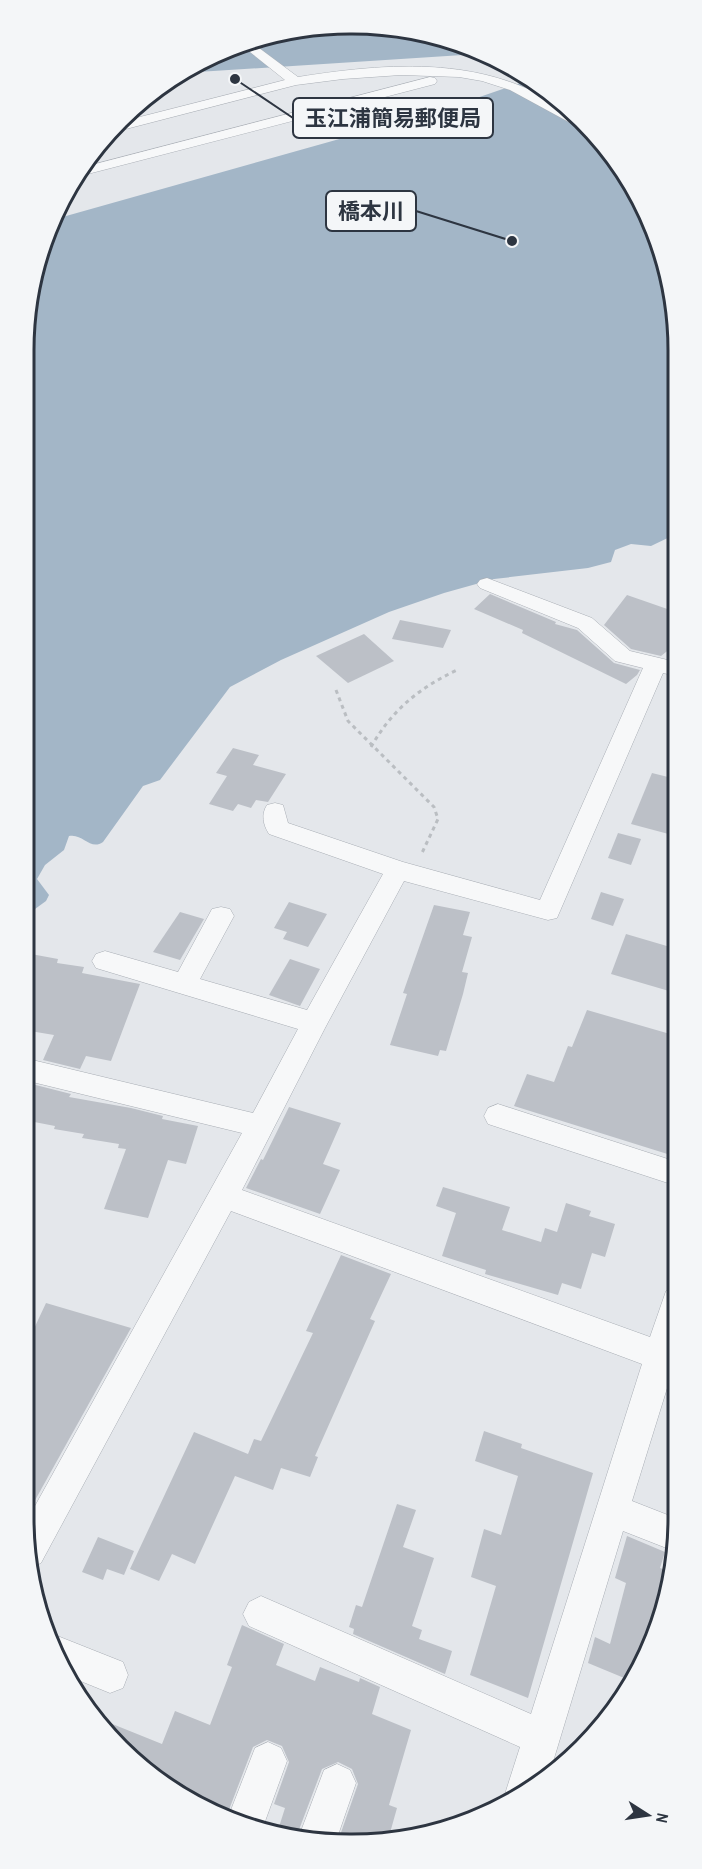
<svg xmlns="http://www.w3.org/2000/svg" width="702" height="1869" font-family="'Archivo Narrow','Noto Sans JP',sans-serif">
<rect width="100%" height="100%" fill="#e4e7eb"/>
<!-- water -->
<g fill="#a3b6c7">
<path d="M398,33L436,35L478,54L182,73L188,68L276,38Z"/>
<path d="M532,79L597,135L644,207L675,308L676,534L651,546L631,544L615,550L611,562L588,568L494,579L444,593L389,612L281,660L230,687L160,780L143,786L103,842C90,851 83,833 69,836L64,850L45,865L37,879L49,895L46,901L24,917V351L35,266L59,218L439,111Z"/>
</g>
<!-- building -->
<g fill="#bcc0c7">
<path d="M490,594L556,622L555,624L577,630L614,663L640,670L637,675L626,684L522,633L523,630L474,609Z"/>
<path d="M627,595L676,612V644L661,656L631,649L604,625Z"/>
<path d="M400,620L451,630L443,648L392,639Z"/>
<path d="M364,634L394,661L348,683L316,656Z"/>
<path d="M233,748L259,755L253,765L286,774L268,802L256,800L251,808L238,804L233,811L209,804L227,776L216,773Z"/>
<path d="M652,773L676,779V836L631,824Z"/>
<path d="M618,833L641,839L631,865L608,858Z"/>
<path d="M601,892L624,899L613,926L591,919Z"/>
<path d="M289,902L327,914L308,947L283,939L287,932L274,928Z"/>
<path d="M434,905L470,912L463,935L472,937L462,972L468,973L463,994L446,1051L440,1050L438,1056L390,1045L407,994L403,993Z"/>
<path d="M180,912L204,919L180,960L153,952Z"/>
<path d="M626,934L677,949V967L669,991L611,974Z"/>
<path d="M31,954L58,959L57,963L84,967L82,973L140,984L111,1061L86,1056L80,1069L43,1060L54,1035L24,1030V970Z"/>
<path d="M290,959L320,969L300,1006L269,995Z"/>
<path d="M587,1010L677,1036V1157L514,1106L527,1074L554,1082L568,1046L572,1047Z"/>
<path d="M24,1082L71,1094L69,1097L131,1108L163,1116L162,1119L198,1126L186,1164L168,1160L148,1218L104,1209L126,1149L118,1148L119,1144L82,1138L84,1134L54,1129L55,1126L24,1120Z"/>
<path d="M289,1107L341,1123L323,1164L340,1170L320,1214L246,1188L261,1159L263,1160Z"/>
<path d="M443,1187L510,1207L502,1230L541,1242L545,1228L557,1232L566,1203L591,1211L589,1216L615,1224L605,1257L592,1253L581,1289L562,1283L558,1295L485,1274L486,1270L442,1256L456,1213L436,1206Z"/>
<path d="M341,1255L391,1274L370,1319L375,1321L315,1456L318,1457L310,1477L281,1468L273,1490L235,1476L195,1564L172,1554L159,1581L130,1569L194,1432L248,1454L254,1439L261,1441L313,1333L306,1331Z"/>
<path d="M46,1303L131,1328L24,1520V1350Z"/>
<path d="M484,1431L522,1444L521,1448L593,1473L528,1698L470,1675L496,1586L471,1577L484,1529L501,1535L518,1476L475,1461Z"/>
<path d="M397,1504L416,1510L403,1547L434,1558L412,1626L422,1630L419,1639L452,1651L445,1674L353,1634L354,1629L349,1627L356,1605L362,1607Z"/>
<path d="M627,1536L665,1552L660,1568L671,1572L667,1603L629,1680L588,1663L595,1637L610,1644L626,1583L615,1578Z"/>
<path d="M98,1537L134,1551L124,1575L107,1569L103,1580L82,1572Z"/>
<path d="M242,1625L284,1644L276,1665L315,1681L320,1667L359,1682L360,1678L380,1687L372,1714L411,1730L389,1805L397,1808L388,1840L338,1841L358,1784L352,1769L338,1762L322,1769L297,1835L279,1827L285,1808L274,1804L289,1762L282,1746L267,1740L253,1747L227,1815L187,1801L105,1733L95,1717L162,1744L175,1711L210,1725L232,1667L227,1665Z"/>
</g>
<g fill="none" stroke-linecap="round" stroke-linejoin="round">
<defs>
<g id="minor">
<path d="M318,27L360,30L354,34H287L306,28Z"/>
<path d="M255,45L298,77C400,61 504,54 587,127H578L510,90L482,81L459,77L401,75L343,79L296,85L122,130L118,129L128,120L285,80L245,48Z"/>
<path d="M430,77L435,78L437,81L435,84L80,176L84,167Z"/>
<path d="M487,578L592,618L630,651L676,662V676L663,673L557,918L548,920L404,881L325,1028L242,1190L650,1337L666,1291L677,1287V1356L632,1501L678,1519L674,1551L623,1531L549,1775L532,1790L508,1800L505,1794L520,1747L249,1626L243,1614L249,1602L261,1596L531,1714L642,1364L231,1211L41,1563L32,1567L25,1524L242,1133L24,1080V1058L253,1113L298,1029L96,968L92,961L96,954L105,951L178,972L212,909L221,907L230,909L234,916L200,979L307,1010L383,874L269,834C263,825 261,814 267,805L275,803L283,805L288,823L403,862L540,900L643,668L615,661L578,628L480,588L477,584L480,580Z"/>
<path d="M498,1104L677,1162V1186L488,1124L484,1116L488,1108Z"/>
<path d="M60,1637L123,1662L128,1675L123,1688L110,1693L73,1678L51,1641Z"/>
<path d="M268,1742L281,1748L287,1761L263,1827L229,1815L255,1748Z"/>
<path d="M337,1764L350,1770L356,1783L336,1841L308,1842L298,1839L324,1770Z"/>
</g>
</defs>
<!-- minor casing -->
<use href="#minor" stroke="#a9aeb5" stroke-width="1"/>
<!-- path -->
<g stroke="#babec2" stroke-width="3" stroke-dasharray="4 4" stroke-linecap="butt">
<path d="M336,690L348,721L434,807L438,819L421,855"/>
<path d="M371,747C392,710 419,688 457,670"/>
</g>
<!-- minor -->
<use href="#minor" fill="#f7f8f9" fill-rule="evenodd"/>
</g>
<!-- crop -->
<path d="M0 0H702V1869H0ZM350 34H352A316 316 0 0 1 668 350V1518A316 316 0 0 1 352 1834H350A316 316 0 0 1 34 1518V350A316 316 0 0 1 350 34Z" fill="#f4f6f8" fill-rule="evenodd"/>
<path fill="none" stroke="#2d3541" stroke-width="3" d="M350 34H352A316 316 0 0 1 668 350V1518A316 316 0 0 1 352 1834H350A316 316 0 0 1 34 1518V350A316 316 0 0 1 350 34Z"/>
<!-- callouts -->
<path fill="none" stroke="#2d3541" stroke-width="2" d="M235 79L293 118M512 241L416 211"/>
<g fill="#2d3541" stroke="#f4f6f8" stroke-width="2">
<circle cx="235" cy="79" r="6"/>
<circle cx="512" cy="241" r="6"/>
</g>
<g fill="#f4f6f8" stroke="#2d3541" stroke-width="2">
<rect x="293" y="98" width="200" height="40" rx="6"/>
<rect x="326" y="191" width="90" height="40" rx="6"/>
</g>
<g font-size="22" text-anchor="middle" font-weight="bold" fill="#2d3541">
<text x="393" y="126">玉江浦簡易郵便局</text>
<text x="371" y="219">橋本川</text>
</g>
<!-- north arrow -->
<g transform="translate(648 1815) rotate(102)" stroke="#f4f6f8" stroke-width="4.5" paint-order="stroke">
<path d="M0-4.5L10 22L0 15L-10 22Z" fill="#2d3541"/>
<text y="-9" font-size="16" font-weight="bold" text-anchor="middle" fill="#2d3541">N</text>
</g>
</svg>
